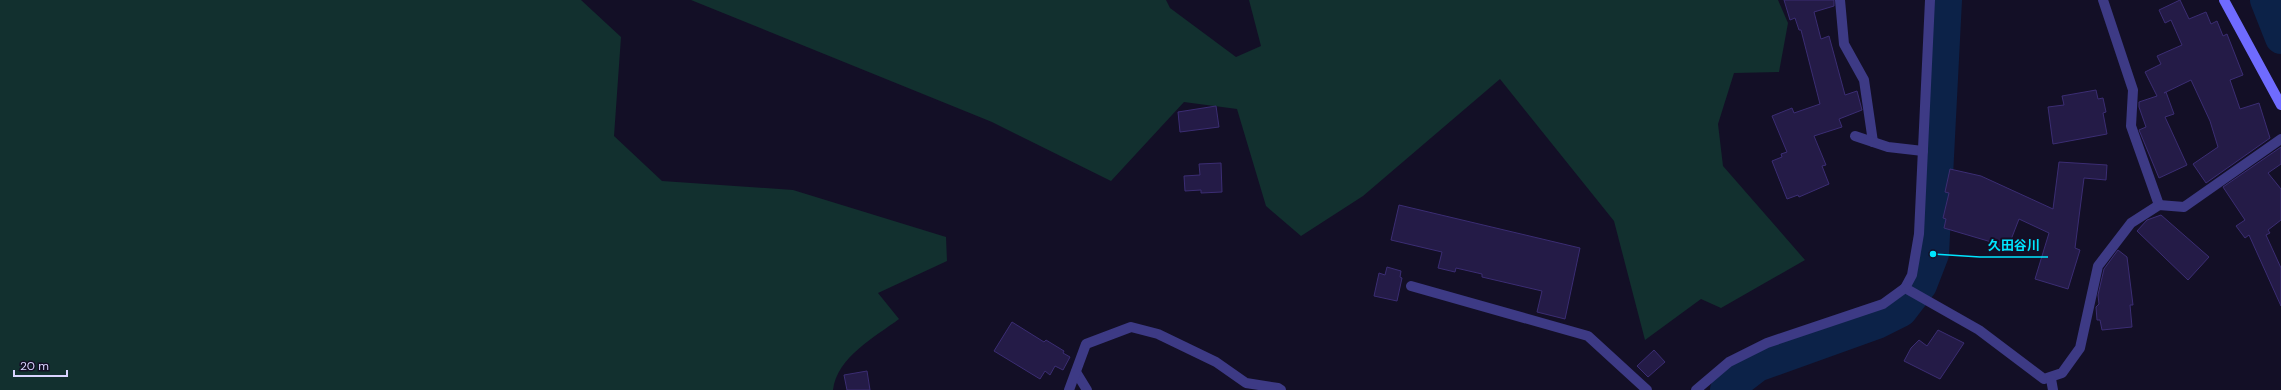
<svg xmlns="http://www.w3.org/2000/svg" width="2281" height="390" font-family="'DM Sans','Noto Sans JP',sans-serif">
<rect width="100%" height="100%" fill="#130f26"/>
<!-- green -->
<g fill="#12302f">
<path d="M0,0H581L621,37L614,136L662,181L793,190L946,237L947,261L878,293L899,319C875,337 837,357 833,390H0Z"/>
<path d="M691,0H1166L1170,8L1236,57L1261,46L1249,0H1778L1788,23L1779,72L1734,73L1718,124L1723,166L1805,260L1721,308L1701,299L1645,340L1614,221L1500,79L1363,196L1301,236L1266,206L1237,109L1184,102L1111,181L992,122Z"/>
</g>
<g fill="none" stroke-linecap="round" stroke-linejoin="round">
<!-- river -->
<g stroke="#0c2248" stroke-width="32">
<path d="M2266,0L2281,38"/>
<path d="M1726,390L1757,366L1877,323L1901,311L1921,285L1933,254L1946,0"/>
</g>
</g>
<!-- building -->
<g fill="#241b47" stroke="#3b2d73">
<path d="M1784,0H1834V6L1814,12L1821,39L1829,36L1845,95L1857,91L1862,110L1839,119L1842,127L1814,136L1826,165L1822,166L1829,184L1799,197L1798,195L1787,199L1772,161L1782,157L1781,154L1787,152L1772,116L1792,108L1794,113L1820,104L1801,30H1799L1795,18L1790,20Z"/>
<path d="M2180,0L2189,19L2206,12L2211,24L2217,21L2223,36L2227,34L2243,75L2230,80L2240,109L2259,103L2270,138L2206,183L2193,164L2218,147L2210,121L2191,80L2164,93L2166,92L2174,114L2165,117L2187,165L2159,178L2139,130L2146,127L2139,107V102L2157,96L2145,72L2161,64L2157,56L2182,45L2171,20L2165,23L2159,10Z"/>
<path d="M2096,90L2098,99L2103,98L2106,112L2103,113L2107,134L2053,144L2048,107L2064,105L2062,96Z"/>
<path d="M1216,106L1219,127L1180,132L1178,112Z"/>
<path d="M2281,147V164L2268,173L2281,189V220L2268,230L2270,233L2266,235L2281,268V306L2249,235L2245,238L2236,226L2245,220L2223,187Z"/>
<path d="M2059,162L2107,165L2106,180L2084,178L2075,248L2080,250L2068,289L2035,279L2049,233L2019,219L2007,250L1988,241L1944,228L1946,219L1943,218L1949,193L1945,192L1950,169L1981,176L2053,209Z"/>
<path d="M1221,163L1222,192L1201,193V190L1185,191L1184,176L1200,175L1199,164Z"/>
<path d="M1399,205L1580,248L1565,319L1537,312L1542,291L1482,277V274L1456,268L1455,272L1438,268L1442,252L1391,240Z"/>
<path d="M2161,215L2209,257L2188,280L2137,231L2147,220Z"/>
<path d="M2118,250L2127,257L2133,305H2130L2132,327L2102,330L2100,320H2097L2096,307L2099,304L2098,295L2104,269Z"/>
<path d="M1387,267L1401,271L1400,277L1402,278L1397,301L1374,296L1379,273L1385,275Z"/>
<path d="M1012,322L1044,342L1046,340L1064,351L1063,353L1070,357L1063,370L1055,366L1050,375L1045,371L1040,379L994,351Z"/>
<path d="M1938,330L1964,343L1940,379L1904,361L1911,348L1919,340L1927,346Z"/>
<path d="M1654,350L1665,362L1648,377L1637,366Z"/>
<path d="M867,371L870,390H847L844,375Z"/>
</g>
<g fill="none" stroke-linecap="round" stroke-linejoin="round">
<!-- minor -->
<g stroke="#3d3a85" stroke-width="10">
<path d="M1840,0L1844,44L1864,80L1873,142"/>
<path d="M2103,0L2133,90L2131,126L2159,205"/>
<path d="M1855,136L1888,147L1923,151"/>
<path d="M1411,286L1588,336L1647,390"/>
<path d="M1905,288L1979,330L2044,379L2062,373L2080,348L2098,266L2131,223L2159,205L2184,207L2281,139"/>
<path d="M1076,372L1087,390"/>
<path d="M2051,379L2053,390"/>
<path d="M1069,390L1086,344L1131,327L1158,334L1216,362L1246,383L1278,388L1281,390"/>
<path d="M1696,390L1729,362L1767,343L1883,304L1905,288L1912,275L1919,234L1930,0"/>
</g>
<!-- secondary -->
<path stroke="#6f6bff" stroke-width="10" d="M2224,0L2281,105"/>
</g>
<!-- callouts -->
<path fill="none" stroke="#00e5ff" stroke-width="1.5" d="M1933 254L1980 257H2048"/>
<circle fill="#00e5ff" stroke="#130f26" stroke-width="1.5" cx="1933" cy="254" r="4"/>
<g font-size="13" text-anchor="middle" font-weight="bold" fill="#00e5ff" stroke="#130f26" stroke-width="4" stroke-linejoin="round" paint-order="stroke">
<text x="2014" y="250">久田谷川</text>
</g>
<!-- scale -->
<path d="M14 370v6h53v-6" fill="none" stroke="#d9d4ff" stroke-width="2"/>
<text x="20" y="370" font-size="12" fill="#d9d4ff" stroke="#130f26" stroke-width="3" paint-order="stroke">20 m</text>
</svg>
